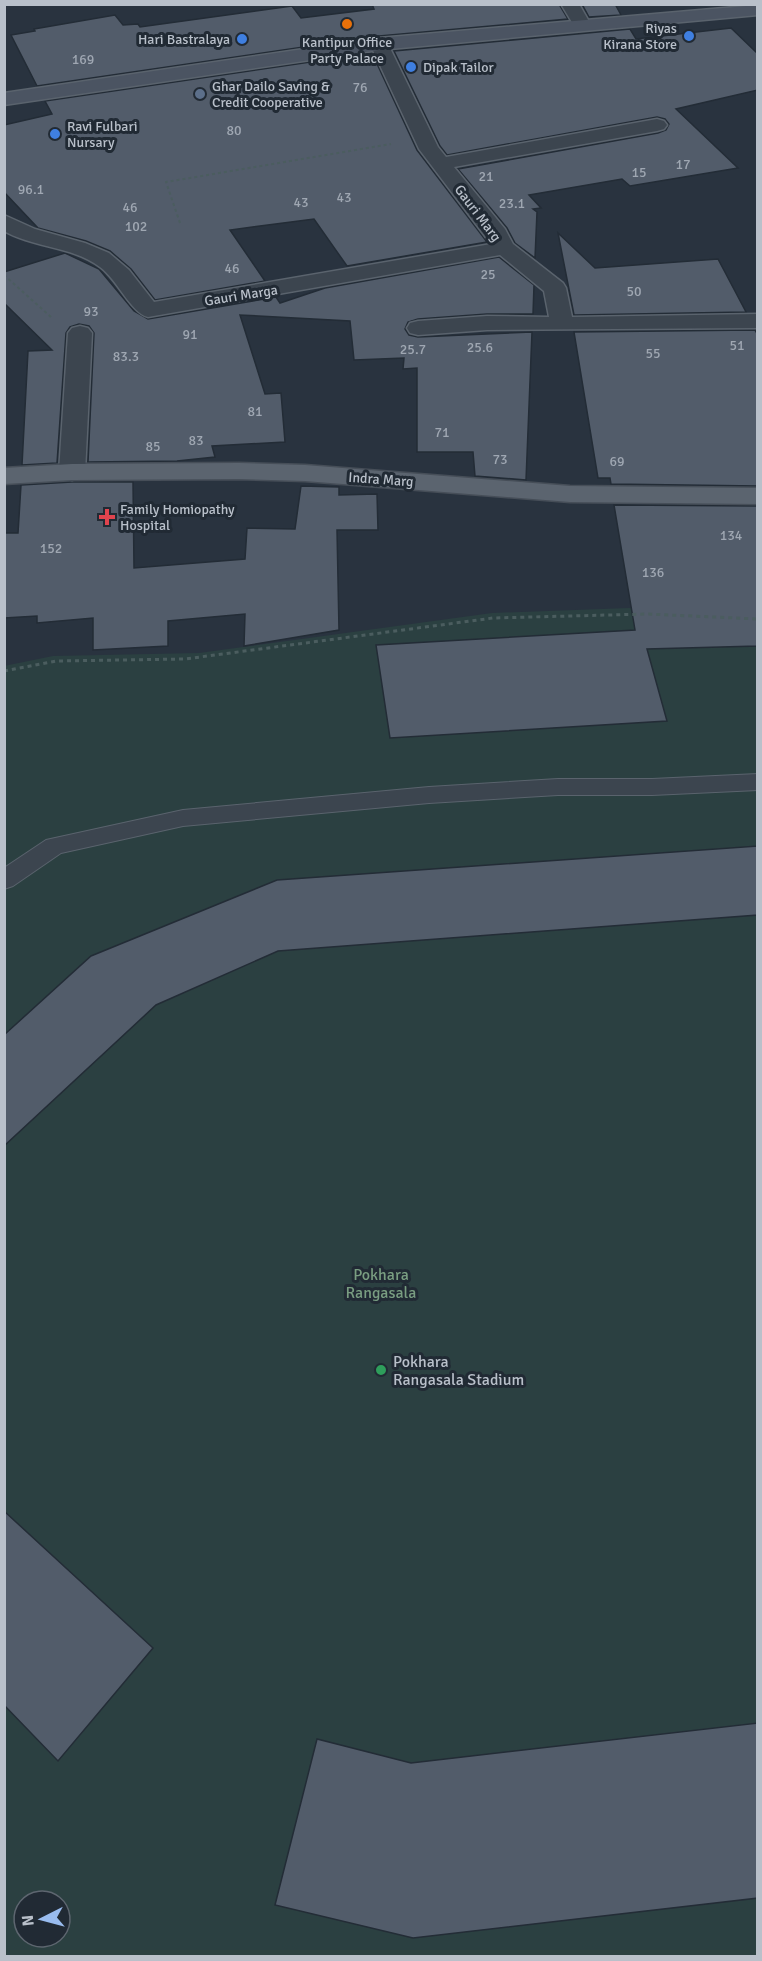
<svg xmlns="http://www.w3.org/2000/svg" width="762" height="1961" font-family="Signika,sans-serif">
<rect width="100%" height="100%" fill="#29333f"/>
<!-- green -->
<path fill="#2b4041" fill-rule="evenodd" d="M629,608L757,611V1956H5L4,666L53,656L199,653L492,613ZM24,1901H60V1937H24Z"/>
<!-- building -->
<g fill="#525c6a" stroke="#232c36" stroke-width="1.5">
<path d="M372,4H559L568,19L379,36L37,86L11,35L35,31L34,29L115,15L123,25L138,24L140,27L292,6L301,18L374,9Z"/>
<path d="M582,4H615L621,15L589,17Z"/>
<path d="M731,28L758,54V90L676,109L738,168L630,186L622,179L529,195L541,208L533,209L537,212L535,258L515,243L507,228L458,169L658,133L666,130L669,124L665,119L657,117L447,155L440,146L394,51L630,29L636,39Z"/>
<path d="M372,53L417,150L487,242L347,266L314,219L230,230L265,281L155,300L131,269L110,251L86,241L38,228L4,192V125L52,114L45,101Z"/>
<path d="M558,233L595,268L718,259L746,312L574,315Z"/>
<path d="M65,253L99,269L134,311L148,319L276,297L280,303L325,288L499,257L534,285L533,314H487L418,319L408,322L405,329L409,335L418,337L532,332L526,480L475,476L473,452H417V368L403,369L404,358L354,360L350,321L240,315L265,394L281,393L285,442L212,446L215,457L177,461L88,462L94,333L89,326L79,324L70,327L66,333L57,463L22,465L28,351L52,350L4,303V272Z"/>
<path d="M755,330L758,335V486L611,484L610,478H598L574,332Z"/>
<path d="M72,482H133L134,568L245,559L247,528L295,529L301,486L339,487V495L377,494L378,530H337L339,630L244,646L245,614L168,621V646L93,650V618L37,623V616L4,618V533H18L21,485Z"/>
<path d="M614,505L758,506V646L647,649L667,721L390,738L376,645L635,630Z"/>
<path d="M758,846V915L278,951L156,1005L4,1146V1035L91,956L277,880Z"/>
<path d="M4,1511L153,1648L58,1761L4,1705Z"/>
<path d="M758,1723V1898L413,1938L275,1905L317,1739L411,1763Z"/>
</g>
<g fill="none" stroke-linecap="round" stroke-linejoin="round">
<defs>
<path id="service" d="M758,774V790L652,795H558L429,803L183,826L61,853L13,886L4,889V868L46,840L183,810L429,787L558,779H652Z"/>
<g id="minor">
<path d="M561,4H579L591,25L588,29H576Z"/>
<path d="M379,38L386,40L388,44L438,147L446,157L657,119L664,121L667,125L664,129L657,131L454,167L505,229L513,244L563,283L566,288L572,317L758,314V328L487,330L418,335L410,333L407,328L410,323L418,321L487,316L549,317L544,291L500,255L148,317C131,313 117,279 100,267C72,246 34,248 4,231V215L35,229L85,243L109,253L129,270L154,302L491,244L419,149L370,44L372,40Z"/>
<path d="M80,326L88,328L92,333L85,472L81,477L72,480L63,477L59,472L68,333L72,328Z"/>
</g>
<path id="secondary" d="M758,5V15L379,50L4,105V93L379,38Z"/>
<path id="primary" d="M239,463L305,465L570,486L758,488V504L570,502L305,481L239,479L72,480L4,484V468L72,464Z"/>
</defs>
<!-- service casing -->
<use href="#service" stroke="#5a636d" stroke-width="2"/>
<!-- minor casing -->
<use href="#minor" stroke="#5a636d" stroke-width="3"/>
<!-- secondary casing -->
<use href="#secondary" stroke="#5a636d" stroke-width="3"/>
<!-- primary casing -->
<use href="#primary" stroke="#464e58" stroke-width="3"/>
<!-- path-far1 -->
<g stroke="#4b5d5f" stroke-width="2" stroke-dasharray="3 3" stroke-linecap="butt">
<path d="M180,223L166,182L391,144"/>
<path d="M4,275L51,317"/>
</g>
<!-- path -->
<path stroke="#4b5d5f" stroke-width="3" stroke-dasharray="4 4" stroke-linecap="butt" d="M4,671L56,661L185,659L493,618L647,614L758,619"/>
<!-- service -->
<use href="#service" fill="#3c454f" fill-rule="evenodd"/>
<!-- minor -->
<use href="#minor" fill="#3c454f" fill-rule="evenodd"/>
<!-- secondary -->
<use href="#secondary" fill="#4b5462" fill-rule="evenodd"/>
<!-- primary -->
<use href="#primary" fill="#5b646f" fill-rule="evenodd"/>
</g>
<!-- markers -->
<circle fill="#e8710a" stroke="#212a34" stroke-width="2" cx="347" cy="24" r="6"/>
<g fill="#3f7fe0" stroke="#212a34" stroke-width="2">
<circle cx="689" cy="36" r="6"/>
<circle cx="242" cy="39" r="6"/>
<circle cx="411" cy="67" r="6"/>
<circle cx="55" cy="134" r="6"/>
</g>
<circle fill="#5c6f8a" stroke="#212a34" stroke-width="2" cx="200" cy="94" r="6"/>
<path fill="#e0444e" stroke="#212a34" stroke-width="2" d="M104 508h6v6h6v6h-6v6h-6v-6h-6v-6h6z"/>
<circle fill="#2e9e5b" stroke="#212a34" stroke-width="2" cx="381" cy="1370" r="6"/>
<g text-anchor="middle" stroke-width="6" stroke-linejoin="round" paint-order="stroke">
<!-- far-poi labels -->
<g font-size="14" fill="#b9c0ca" stroke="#212a34" text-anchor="start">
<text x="677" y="33" text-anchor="end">Riyas<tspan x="677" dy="16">Kirana Store</tspan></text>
<text x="230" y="44" text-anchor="end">Hari Bastralaya</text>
<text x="347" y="47" text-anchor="middle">Kantipur Office<tspan x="347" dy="16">Party Palace</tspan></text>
<text x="423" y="72">Dipak Tailor</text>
<text x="212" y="91">Ghar Dailo Saving &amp;<tspan x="212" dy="16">Credit Cooperative</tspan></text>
<text x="67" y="131">Ravi Fulbari<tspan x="67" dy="16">Nursary</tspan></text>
<text x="120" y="514">Family Homiopathy<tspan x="120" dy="16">Hospital</tspan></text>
</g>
<!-- number labels -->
<g font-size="14" fill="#9fa7b2">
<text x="83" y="64">169</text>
<text x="360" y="92">76</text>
<text x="234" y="135">80</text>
<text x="683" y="169">17</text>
<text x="639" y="177">15</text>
<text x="486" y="181">21</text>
<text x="31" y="194">96.1</text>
<text x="344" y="202">43</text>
<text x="301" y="207">43</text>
<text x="512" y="208">23.1</text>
<text x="130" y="212">46</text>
<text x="136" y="231">102</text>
<text x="232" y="273">46</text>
<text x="488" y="279">25</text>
<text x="634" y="296">50</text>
<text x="91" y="316">93</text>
<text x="190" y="339">91</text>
<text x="737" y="350">51</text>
<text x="480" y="352">25.6</text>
<text x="413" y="354">25.7</text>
<text x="653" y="358">55</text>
<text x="126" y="361">83.3</text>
<text x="255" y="416">81</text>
<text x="442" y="437">71</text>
<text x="196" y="445">83</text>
<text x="153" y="451">85</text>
<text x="500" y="464">73</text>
<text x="617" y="466">69</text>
<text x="731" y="540">134</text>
<text x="51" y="553">152</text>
<text x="653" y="577">136</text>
</g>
<!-- far-street labels -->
<g font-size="14" fill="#b9c0ca" stroke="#212a34">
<text transform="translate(478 213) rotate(53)" y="5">Gauri Marg</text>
<text transform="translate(241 295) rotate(-9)" y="5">Gauri Marga</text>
<text transform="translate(381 479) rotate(4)" y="5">Indra Marg</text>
</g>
<!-- park labels -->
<g font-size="16" fill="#799d81" stroke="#212a34">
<text x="381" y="1280">Pokhara<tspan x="381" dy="18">Rangasala</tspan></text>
</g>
<!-- poi labels -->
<g font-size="16" fill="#b9c0ca" stroke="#212a34" text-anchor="start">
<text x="393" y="1367">Pokhara<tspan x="393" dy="18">Rangasala Stadium</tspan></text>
</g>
</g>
<!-- border -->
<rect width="762" height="1961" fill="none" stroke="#b9c0ca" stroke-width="12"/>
<!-- north arrow -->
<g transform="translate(42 1919) rotate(264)"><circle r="28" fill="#212a34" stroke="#5e6670" stroke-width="1.5"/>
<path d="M0-4.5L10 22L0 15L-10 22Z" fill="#99bcef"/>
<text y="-9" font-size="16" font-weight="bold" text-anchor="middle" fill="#b9c0ca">N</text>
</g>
</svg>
